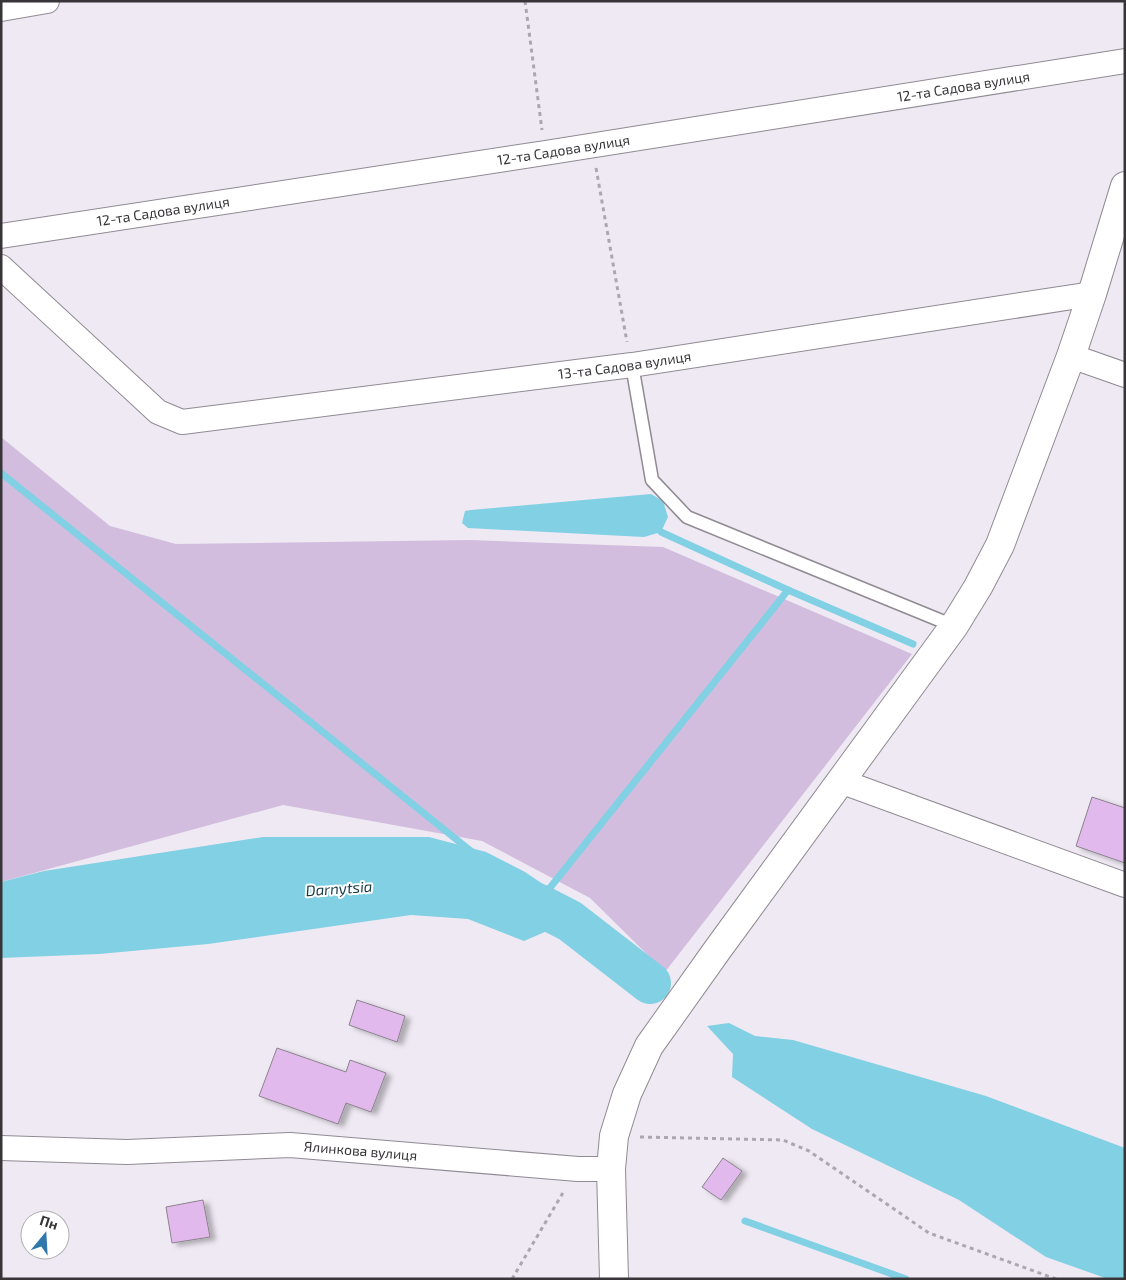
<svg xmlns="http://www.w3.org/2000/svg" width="1126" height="1280" font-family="'Exo 2',sans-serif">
<defs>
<filter id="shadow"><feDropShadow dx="5.5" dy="3" stdDeviation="2.5" flood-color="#0004"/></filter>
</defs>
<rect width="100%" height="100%" fill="#efe9f3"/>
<!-- green -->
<path fill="#d2bdde" d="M1,437L110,526L176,544L470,540L663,547L912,654L665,972L590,898L482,841L283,805L1,882Z"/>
<!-- water -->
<g fill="#81d0e4">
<path d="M651,494L663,501L668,517L661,532L644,537L468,528L462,523L465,511L471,510Z"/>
<path d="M263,837H429L486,852L525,872L574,905L570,921L524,941L468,919L411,915L208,944L99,954L1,958V882L44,871Z"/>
<path d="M729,1023L755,1036L793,1040L986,1096L1125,1148V1279H1108L1046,1257L959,1200L812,1129L732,1077L733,1054L707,1026Z"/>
</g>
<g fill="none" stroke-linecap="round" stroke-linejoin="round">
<!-- stream -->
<g stroke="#81d0e4" stroke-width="7">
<path d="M1,473L472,852"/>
<path d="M788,590L913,644"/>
<path d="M545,894L788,590L661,532"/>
<path d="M745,1221L906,1279"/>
</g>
<!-- river -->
<path stroke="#81d0e4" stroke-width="42" d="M517,897L537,904L570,921L650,983"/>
</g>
<!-- building -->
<g fill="#e2b9ec" stroke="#8a838b" filter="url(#shadow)">
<path d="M1092,797L1125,808V863L1076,846Z"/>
<path d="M357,1000L405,1016L397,1042L349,1025Z"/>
<path d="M277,1048L346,1072L350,1060L386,1073L371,1112L346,1103L338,1124L259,1096Z"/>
<path d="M723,1158L742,1171L721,1200L702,1187Z"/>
<path d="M203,1200L210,1237L172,1243L166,1207Z"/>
</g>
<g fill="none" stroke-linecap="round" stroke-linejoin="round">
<defs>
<path id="lane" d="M632,365L652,480L687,517L954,626"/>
<g id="street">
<path d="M1,9L47,1"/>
<path id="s1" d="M1,236L545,153L1125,61"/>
<path id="s2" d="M1,267L158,412L182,422L632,365L1092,294"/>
<path d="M1071,356L1125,375"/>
<path d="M840,781L1125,885"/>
<path id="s3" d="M1,1148L127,1152L290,1145L578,1169H611"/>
</g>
<path id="secondary" d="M614,1279L611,1169L614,1136L627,1094L649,1046L718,949L954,626L978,587L1000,545L1071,356L1092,294L1125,186"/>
</defs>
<!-- lane casing -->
<use href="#lane" stroke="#908a93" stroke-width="15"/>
<!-- street casing -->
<use href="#street" stroke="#908a93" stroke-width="26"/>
<!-- secondary casing -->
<use href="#secondary" stroke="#908a93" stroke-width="30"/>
<!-- path -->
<g stroke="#aca7af" stroke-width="3" stroke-dasharray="4 4" stroke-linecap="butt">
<path d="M525,1L542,130"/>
<path d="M596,168L627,342"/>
<path d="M640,1137L783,1140L809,1151L929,1233L1056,1279"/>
<path d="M512,1279L564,1191"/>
</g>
<!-- lane -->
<use href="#lane" stroke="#fff" stroke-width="12"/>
<!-- street -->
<use href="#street" stroke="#fff" stroke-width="24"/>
<!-- secondary -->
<use href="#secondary" stroke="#fff" stroke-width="28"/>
</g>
<g text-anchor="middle" stroke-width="4" stroke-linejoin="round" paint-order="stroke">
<!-- street labels -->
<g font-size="14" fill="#383539" stroke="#fff">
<text dy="5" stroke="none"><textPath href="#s1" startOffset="974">12-та Садова вулиця</textPath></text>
<text dy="5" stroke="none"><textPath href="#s1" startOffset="569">12-та Садова вулиця</textPath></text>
<text dy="5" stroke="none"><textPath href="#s1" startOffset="164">12-та Садова вулиця</textPath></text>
<text dy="5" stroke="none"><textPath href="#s2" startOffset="686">13-та Садова вулиця</textPath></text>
<text dy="5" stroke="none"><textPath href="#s3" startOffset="360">Ялинкова вулиця</textPath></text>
</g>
<!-- water labels -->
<g font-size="15" font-style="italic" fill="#153a43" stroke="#fff">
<text transform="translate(339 889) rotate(-4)" y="5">Darnytsia</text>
</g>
</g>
<!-- border -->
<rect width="1126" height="1280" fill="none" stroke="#383539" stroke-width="5"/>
<!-- north arrow -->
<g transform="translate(45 1235) rotate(18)"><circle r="24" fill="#ffffff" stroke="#afaeb0"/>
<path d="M0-4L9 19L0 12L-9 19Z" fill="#3078ac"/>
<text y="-8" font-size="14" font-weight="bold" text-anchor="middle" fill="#383539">Пн</text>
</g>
</svg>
